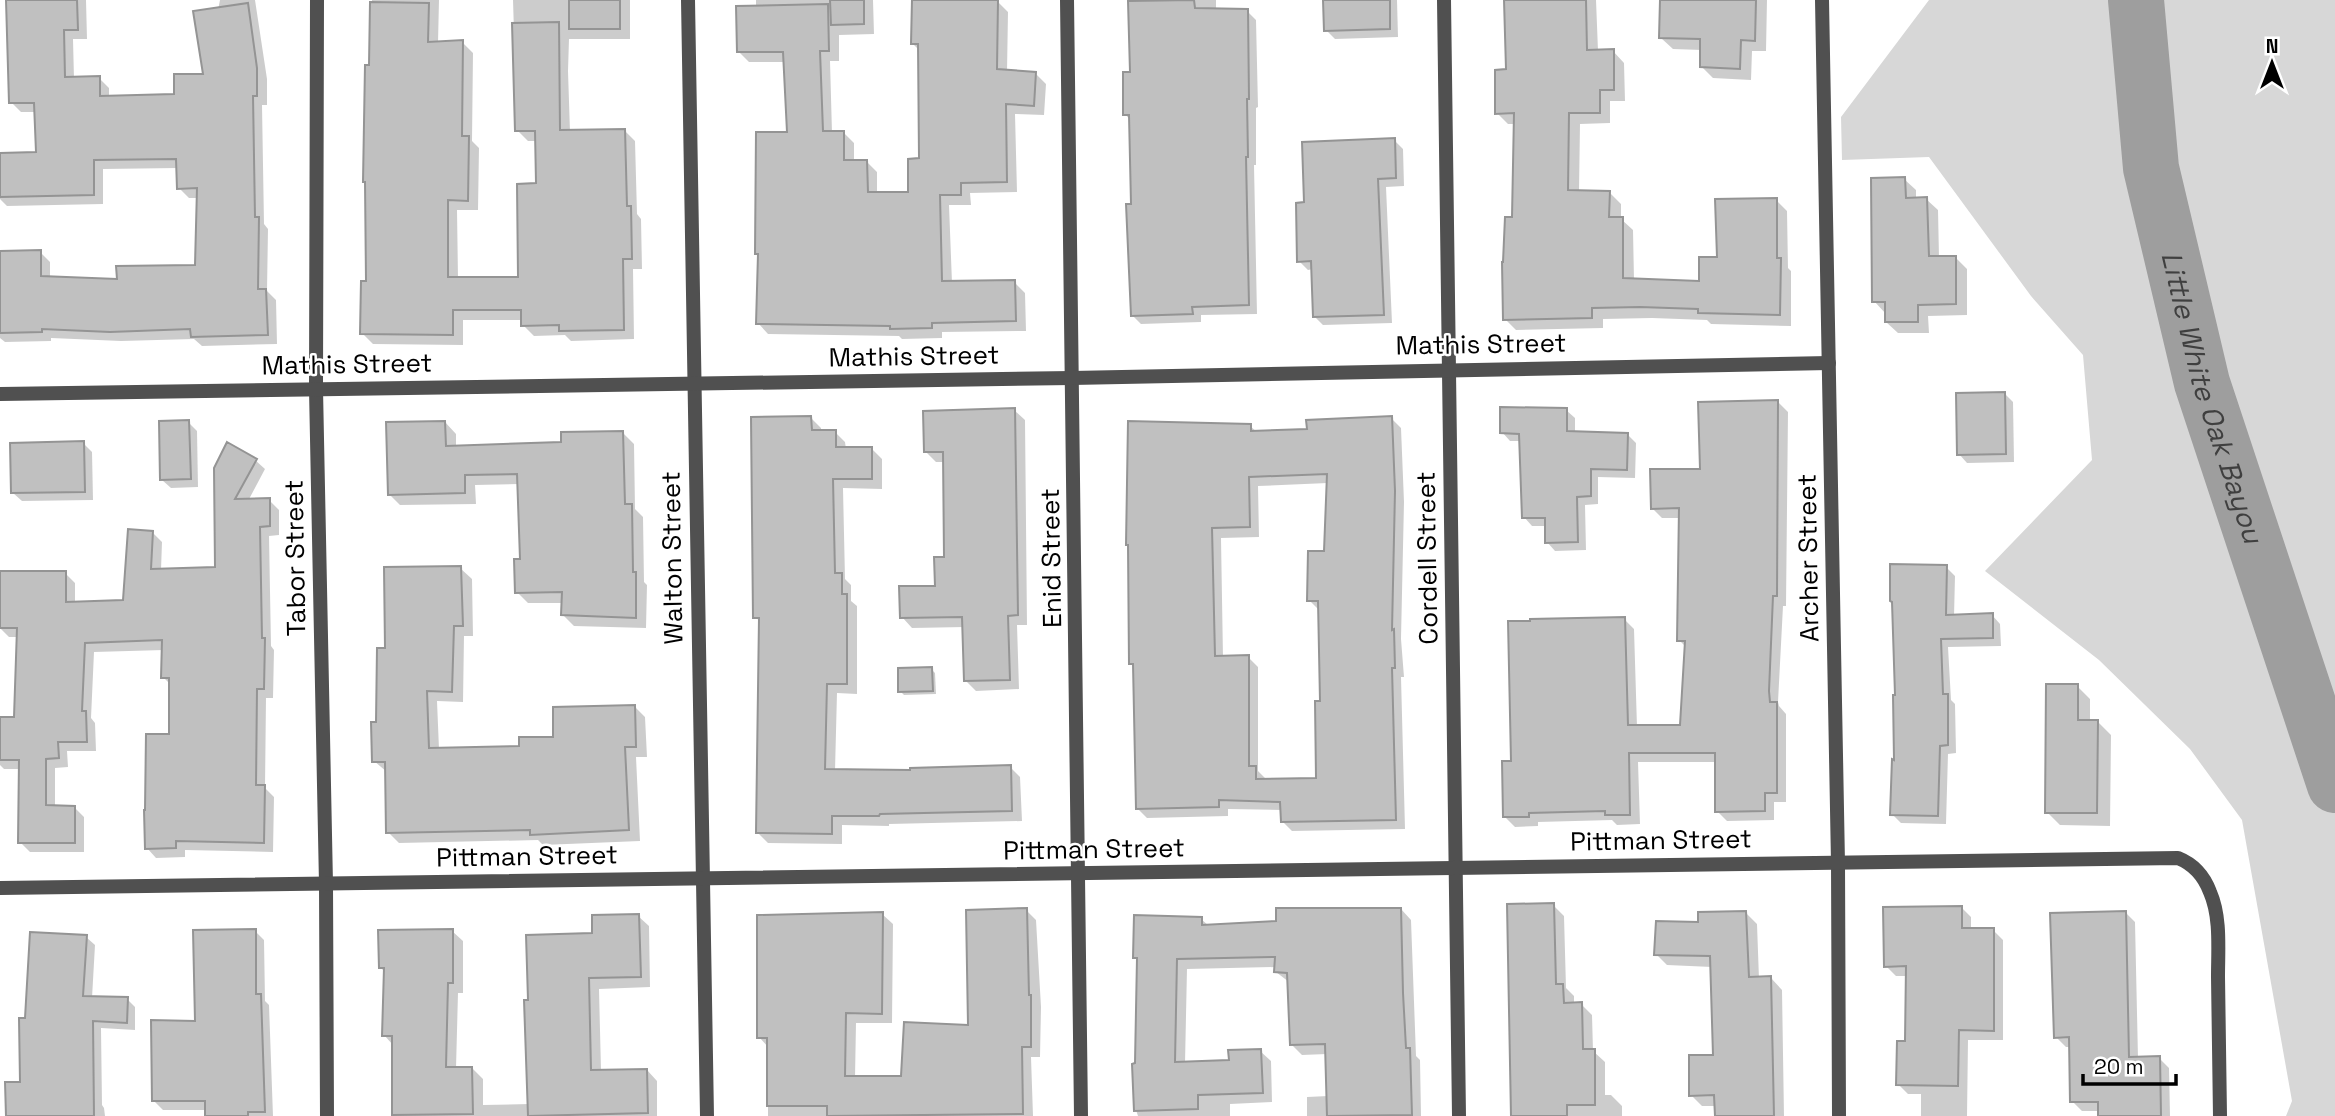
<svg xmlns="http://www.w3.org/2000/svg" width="2335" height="1116" font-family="'Space Grotesk',sans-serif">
<rect width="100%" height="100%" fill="#fff"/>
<!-- green -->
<path fill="#d7d7d7" d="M1929,0H2335V1116H2286L2292,1101L2242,820L2190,749L2099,660L1985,571L2092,460L2083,355L2031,296L1929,157L1842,160L1841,117Z"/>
<!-- shadow -->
<g fill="#0003" fill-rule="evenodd">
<path d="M8,0H86L87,39H73L74,79L99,78L109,88V98L175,96L205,76L220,0H255L267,79V105H262L264,224L268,229L267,291L276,300L277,344L202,346L194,339L121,341L51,338V341L5,342L0,338V253L40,252L50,262V278L119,281L197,267L198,198H189L179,188L178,168L103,169V204L7,206L0,199V155L38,154L36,112H21L11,102Z"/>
<path d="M372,0H439L438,43L462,42L473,53L472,141L479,148L478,210H457L458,278H519L538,184L537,141H528L517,130L513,0H630V39H569L568,71L570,132L624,130L635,141L637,214L641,219L642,269H633L634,339L571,341L565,335L534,336L523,325V320H463V345L373,344L362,333L368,283Z"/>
<path d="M756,0H873L874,34L839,35V61H830L832,133L843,132L854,143V162H867L877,172V194H909L921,160L920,51L912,43L913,0L997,1L1008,12L1007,72L1035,73L1046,84L1044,115L1015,114L1017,192L970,193L971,205H949L952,283L1014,282L1025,293L1026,331L942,332V338L902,339L899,336L768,334L758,323L760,256L757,253L789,133L785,62H749L739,52L756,7Z"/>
<path d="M1130,0H1216V10L1247,11L1256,20L1258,107L1256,108V165H1254L1257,314L1201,315V322L1141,324L1132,315L1131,121L1125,114L1132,73Z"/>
<path d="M1325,0H1397L1398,37L1335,39L1326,30Z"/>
<path d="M1506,0H1596L1598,51H1613L1624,63L1625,101H1610V123L1580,124L1579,192L1610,193L1621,204V219L1633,230L1634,280L1700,283L1718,259L1776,200L1787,211L1788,268L1791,271V326L1711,324L1707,320L1652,318L1603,319V328L1516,330L1505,319L1514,219L1516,124H1508L1497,113L1507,71Z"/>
<path d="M1662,0H1767L1766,51H1752L1751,80L1713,78L1702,67V50L1673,49L1661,38Z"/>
<path d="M1394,140L1403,149L1404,186L1386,187L1392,323L1323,325L1314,316L1313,269L1308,270L1299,261L1306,204Z"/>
<path d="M1904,179L1916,190V199H1926L1938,210L1939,257H1955L1967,269V315L1928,316L1929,333H1898L1886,322V314L1874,301Z"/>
<path d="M2004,393L2013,402L2014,462L1967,463L1959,454Z"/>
<path d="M1778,402L1788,412L1786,606H1783L1778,702L1779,706L1786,714V802H1774V820L1727,821L1717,811V762H1638L1640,824L1617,825L1612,820L1538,822V826L1515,827L1505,817L1513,763L1624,619L1634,629L1637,727H1682L1686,647L1679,640L1681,518H1662L1652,508L1702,471Z"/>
<path d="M1014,410L1025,420L1027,625H1017L1019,689L976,691L966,681L965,627L912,628L902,617L936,588L946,558L944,462H936L926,452Z"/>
<path d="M1566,410L1575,418V433L1627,434L1636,443L1635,478L1598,477V504L1585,505L1586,550L1555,551L1547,542V526H1532L1524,517L1521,441H1510L1502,432Z"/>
<path d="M811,418L821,428V432H835L845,442L846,449H872L882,459V489L843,488L845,579L851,585V601L857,606V694L837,693L835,771L912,772L1010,767L1020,777L1022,821L889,824V826L842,825V844L768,843L757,832L761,622L755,617Z"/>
<path d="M1391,418L1401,428L1404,502L1401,639L1404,677H1401L1405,829L1292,831L1282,821V810L1228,809V816L1147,818L1137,808L1135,667L1131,663L1250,426L1257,432L1309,431ZM1328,483L1325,553L1309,600L1320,611L1321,703L1318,780L1265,781V778L1258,771V667L1248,657L1223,658L1221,538L1259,537L1258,486Z"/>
<path d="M188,422L197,431L198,487L171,488L162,480Z"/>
<path d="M445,422L456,434V448L563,444L623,433L634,444L635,509L643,517L644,582L647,585L646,628L574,626L563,615L564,603H528L517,592L522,561L519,484L475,485L476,504L400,505L389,494Z"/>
<path d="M83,443L92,452L93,500L22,501L13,493Z"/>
<path d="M255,460L265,469L248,501L269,500L279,510V535L269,536L271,646L274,650L273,698H266L265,788L274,797L273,852L185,850V857L156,858L147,848L171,736V685L163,677L164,650L94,652L91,718L95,723L96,751H67L68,767L55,768V807H74L84,817V852H30L20,842L21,769H4L0,765V719L16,718L18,637H9L0,628V573H65L75,583V603L125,602L152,532L162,542L161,570L217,569L215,468Z"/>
<path d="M1946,567L1955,576L1954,617L1992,615L2000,624L2001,646L1948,647L1951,700L1955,704L1956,753L1948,754L1946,824L1901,823L1892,814L1896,761Z"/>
<path d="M460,568L472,579L473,636H464L463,702L437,701L439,749L521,748L555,739L634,706L645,717L647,757H636L640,841L543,845L538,840L399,843L388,832L387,772L374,761L387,650Z"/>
<path d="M931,669L935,673L936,694L904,695L900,691Z"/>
<path d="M2077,686L2090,699V722H2098L2111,735L2110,826L2060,825L2047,812Z"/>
<path d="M1553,905L1564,916L1566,988L1574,996V1004H1581L1592,1015L1593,1051L1605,1062V1095H1611L1622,1106V1116H1512Z"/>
<path d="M1961,907L1971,917V930H1993L2003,940V1040H1968L1967,1116H1921V1094H1908L1898,1084L1907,1043L1908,976H1896L1886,966Z"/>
<path d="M1401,909L1411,920L1416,1056L1420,1060L1421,1116H1307V1097L1328,1096L1327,1054L1302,1055L1291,1044L1289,982L1276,972V967L1187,969L1185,1064L1230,1062L1260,1051L1271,1061L1272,1102L1230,1104V1116H1138L1136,1110L1138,960L1135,957L1201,919L1209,926L1277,923Z"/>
<path d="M1026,910L1036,920L1041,1007L1040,1057H1031L1033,1116H768V1047L759,1037L882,914L893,924L892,1023H856L855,1078H902L970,1027Z"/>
<path d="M1745,912L1757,924L1759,979L1771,978L1782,990L1784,1116H1717L1716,1106H1702L1691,1095L1714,1057L1712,967L1667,965L1656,954L1700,924Z"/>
<path d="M2125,912L2135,922L2138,1058H2159L2169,1068L2170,1116H2099L2100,1111H2082L2072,1101L2071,1047H2066L2056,1037Z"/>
<path d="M638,916L649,926L650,987L599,989L601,1071L647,1070L657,1081V1116H393V1045L384,1035L385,972L380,967L452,931L463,941V993H458L456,1069L472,1068L483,1079V1105L530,1104V1001L594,935Z"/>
<path d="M255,931L264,940L265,1001L269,1005L273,1116H204V1110H163L154,1101L197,1023Z"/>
<path d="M86,937L95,945L92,998L127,999L135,1007V1030L101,1028L102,1105L104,1108L105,1116H8L22,1083L27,1020Z"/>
</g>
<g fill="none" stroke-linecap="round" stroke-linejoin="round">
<!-- river -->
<path stroke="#9e9e9e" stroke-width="56" id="s1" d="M2136,0L2151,168L2202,383L2335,785"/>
</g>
<!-- building -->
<g fill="#c0c0c0" stroke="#949494" stroke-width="2" fill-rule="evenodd">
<path d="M6,0H77L78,30H64L65,77L100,76V96L174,94V74H203L193,11L248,3L257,68V96H253L255,217H259L258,289H266L268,335L191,337L190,329L110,332L42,329V332L0,333V251L41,250V276L117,279L116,266L195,265L197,188L177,189L176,159L94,160V195L0,197V153L36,152L34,103H9Z"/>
<rect x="569" y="0" width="51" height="29"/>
<path d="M830,0H864V24L831,25Z"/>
<path d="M912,0H998L997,69L1036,72L1034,106L1006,104L1007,182L961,183V195H940L942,281L1015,280L1016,321L932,323V328L890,329V326L756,324L758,254H755L756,132H787L783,52H737L736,6L828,4L829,51H820L823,131H844V160H867L868,192H908V159L919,158L918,44H911Z"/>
<path d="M1194,0L1195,8L1248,9L1249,99H1247L1248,157H1246L1249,305L1192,307L1193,314L1131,316L1126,204H1131L1129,115H1123V72H1130L1128,1Z"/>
<path d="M1323,0H1390V29L1324,31Z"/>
<path d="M1504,0H1586L1587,50L1614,49V90H1600V113H1569L1568,190L1610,191L1609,217H1623V278L1699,281V257H1717L1715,199L1777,198V258H1781L1780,315L1698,313V309L1640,307L1592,308V318L1503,320L1502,262H1503L1505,217H1512L1514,113L1495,114V70L1506,69Z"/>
<path d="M1660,0H1756L1755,41L1741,40L1740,69L1700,67V39L1659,38Z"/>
<path d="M370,2L429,3L428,42L463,40L462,136H469L468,201L448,200V277H518L517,184L536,183L535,131H515L512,23L559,22L560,130L625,129L627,206H631L632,259H623L624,330L559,331V325L521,326V310H453V335L360,334L361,281H366L365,182H363L365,65H369Z"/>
<path d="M1395,138L1396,178L1378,179L1384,315L1313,317L1311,261L1297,262L1296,203L1304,202L1302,142Z"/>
<path d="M1905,177L1906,198L1927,197L1929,256H1956V304L1918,305V322H1885V302H1872L1871,178Z"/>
<path d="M2005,392L2006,454L1957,455L1956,393Z"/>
<path d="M1778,400L1777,596H1773L1769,691L1770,702H1777V793H1765V811L1715,812V753H1629L1630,815H1605V811L1529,813V817H1503L1502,761H1511L1508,621H1530V619L1625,617L1628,725H1680L1685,641H1677L1679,508L1651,509L1650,469H1700L1698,402Z"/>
<path d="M1500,407L1567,408V431L1628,433L1627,470L1591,469V496L1577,497L1578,542L1545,543V518H1522L1519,434L1500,433Z"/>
<path d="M1015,408L1018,615L1008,616L1010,680L964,681L962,617L900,618L899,586H935L934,557H944L943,452H924L923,411Z"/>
<path d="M811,416L812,430H836V447H872V479H833L835,573H842V594H847V684H827L825,769L910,770V768L1011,765L1012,811L880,814L879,816H832V834L756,833L759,618H753L751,417Z"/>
<path d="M1392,416L1395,491L1392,630L1394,629L1395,668H1392L1396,820L1281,822L1280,802L1219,800V807L1136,809L1133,664H1129L1128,545H1126L1128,421L1251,424V431L1307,429L1306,420ZM1327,474L1324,551H1308L1307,601H1318L1320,701H1315L1316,778L1256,779V766H1249V655L1215,656L1212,528L1250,527L1249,477Z"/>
<path d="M189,420L191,479L160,480L159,421Z"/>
<path d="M445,421L446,446L561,442V432L623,431L625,504H632L633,572H636V618L561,615L562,592L515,593L514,559H520L517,474L465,475V493L388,495L386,422Z"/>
<path d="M84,441L85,492L11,493L10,443Z"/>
<path d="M227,442L257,459L235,499L270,498V526L260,527L262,638H265L264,689H257L256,785H265L264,843L176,841V848L145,849L144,810H145L146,734H169V678H161L162,640L85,643L82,711H86L87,742H58L59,758L46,759V805L75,806V843H18L19,760H0V717H14L17,628H0V571H66V602L123,600L128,529L153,531L151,569L215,567L214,468Z"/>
<path d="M1890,564L1947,565L1946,615L1993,613V638L1941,639L1943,694H1948V745L1940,746L1938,816L1890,815L1892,759L1894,760L1893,695H1895L1892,602L1890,601Z"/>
<path d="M461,566L463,626H454L452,692L427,691L429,748L519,746V737H553V707L635,705L636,747H625L629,830L530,835V830L386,833L385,762H372L371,722H376L377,648H385L384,567Z"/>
<path d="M932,667L933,691L898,692V668Z"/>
<path d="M2046,684H2078V720H2098L2097,813H2045Z"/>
<path d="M1554,903L1556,984H1563L1564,1003L1582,1002L1583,1049H1595V1105H1567V1116H1511L1507,904Z"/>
<path d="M1962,906V928H1994V1031L1959,1030L1958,1086L1896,1085L1897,1041H1905L1906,966L1884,967L1883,907Z"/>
<path d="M1027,908L1029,995H1031V1047H1022L1023,1114L827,1116V1106H767V1038H757V915L883,912L882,1014L846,1013L845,1076H901L904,1022L968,1025L966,910Z"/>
<path d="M1276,908H1401L1403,993L1406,1048H1410L1412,1115L1327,1116L1325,1044L1290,1045L1287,973L1274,972L1275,957L1177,959L1175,1062L1229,1060L1228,1050L1261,1049L1263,1093L1198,1095V1109L1134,1111L1132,1064L1135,1063L1137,958H1133L1134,915L1202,917V925L1276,921Z"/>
<path d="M1746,911L1749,977L1771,976L1774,1116H1715L1714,1095L1689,1096V1055H1713L1710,956L1654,955L1656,921L1698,922V912Z"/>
<path d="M2126,911L2129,1057L2160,1056L2161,1116H2098V1102H2070L2069,1037L2054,1038L2050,913Z"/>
<path d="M639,914L641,977L589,978L591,1070L647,1069L648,1113L528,1116L524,1000H528L526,935L592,933V915Z"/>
<path d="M256,929V994H261L265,1112H248V1116H205V1101H152L151,1020L195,1021L193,930Z"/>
<path d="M453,929V983H448L446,1067H472L473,1114L392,1115V1036H382L384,968H379L378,930Z"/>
<path d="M30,932L87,935L83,996L128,997L127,1023L93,1021L94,1116H6L5,1082H20L19,1018H25Z"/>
</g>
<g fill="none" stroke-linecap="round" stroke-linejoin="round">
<!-- minor -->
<g stroke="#505050" stroke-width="14">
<path d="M317,0L316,389L326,884L327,1116"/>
<path d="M688,0L707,1116"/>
<path d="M1067,0L1081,1116"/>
<path d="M1444,0L1459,1116"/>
<path d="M1822,0L1838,863L1839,1116"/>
<path d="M0,394L1072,378L1829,363"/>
<path d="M0,888L2178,858C2193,864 2204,876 2210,892C2221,917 2218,949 2218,977C2219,1023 2219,1070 2220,1116"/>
</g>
</g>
<g text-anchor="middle" stroke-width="5" stroke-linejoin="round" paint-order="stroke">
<!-- street labels -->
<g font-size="26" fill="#000" stroke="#fff">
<text transform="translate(1481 344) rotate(-1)" y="9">Mathis Street</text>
<text transform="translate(914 356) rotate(-1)" y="9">Mathis Street</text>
<text transform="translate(347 364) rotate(-1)" y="9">Mathis Street</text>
<text transform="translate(295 558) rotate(-91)" y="9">Tabor Street</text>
<text transform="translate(672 558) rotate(-91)" y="9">Walton Street</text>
<text transform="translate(1051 558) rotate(-91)" y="9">Enid Street</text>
<text transform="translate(1427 558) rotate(-91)" y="9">Cordell Street</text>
<text transform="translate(1808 558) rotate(-91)" y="9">Archer Street</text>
<text transform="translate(1661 840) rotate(-1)" y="9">Pittman Street</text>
<text transform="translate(1094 849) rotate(-1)" y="9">Pittman Street</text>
<text transform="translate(527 856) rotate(-1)" y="9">Pittman Street</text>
</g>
<!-- water labels -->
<g font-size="28" font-style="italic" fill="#3f3f3f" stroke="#fff">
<text dy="10" stroke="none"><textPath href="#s1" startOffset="406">Little White Oak Bayou</textPath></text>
</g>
</g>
<!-- north arrow -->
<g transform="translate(2272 63)" stroke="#ffffff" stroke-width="5" paint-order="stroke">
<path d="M0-5L12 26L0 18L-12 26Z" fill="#000000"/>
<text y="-10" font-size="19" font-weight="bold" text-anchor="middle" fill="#000000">N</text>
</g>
<!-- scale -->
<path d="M2083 1074v10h93v-10" fill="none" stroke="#000000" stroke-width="3.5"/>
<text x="2094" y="1074" font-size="21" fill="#000000" stroke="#ffffff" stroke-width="5" paint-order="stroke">20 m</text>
</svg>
